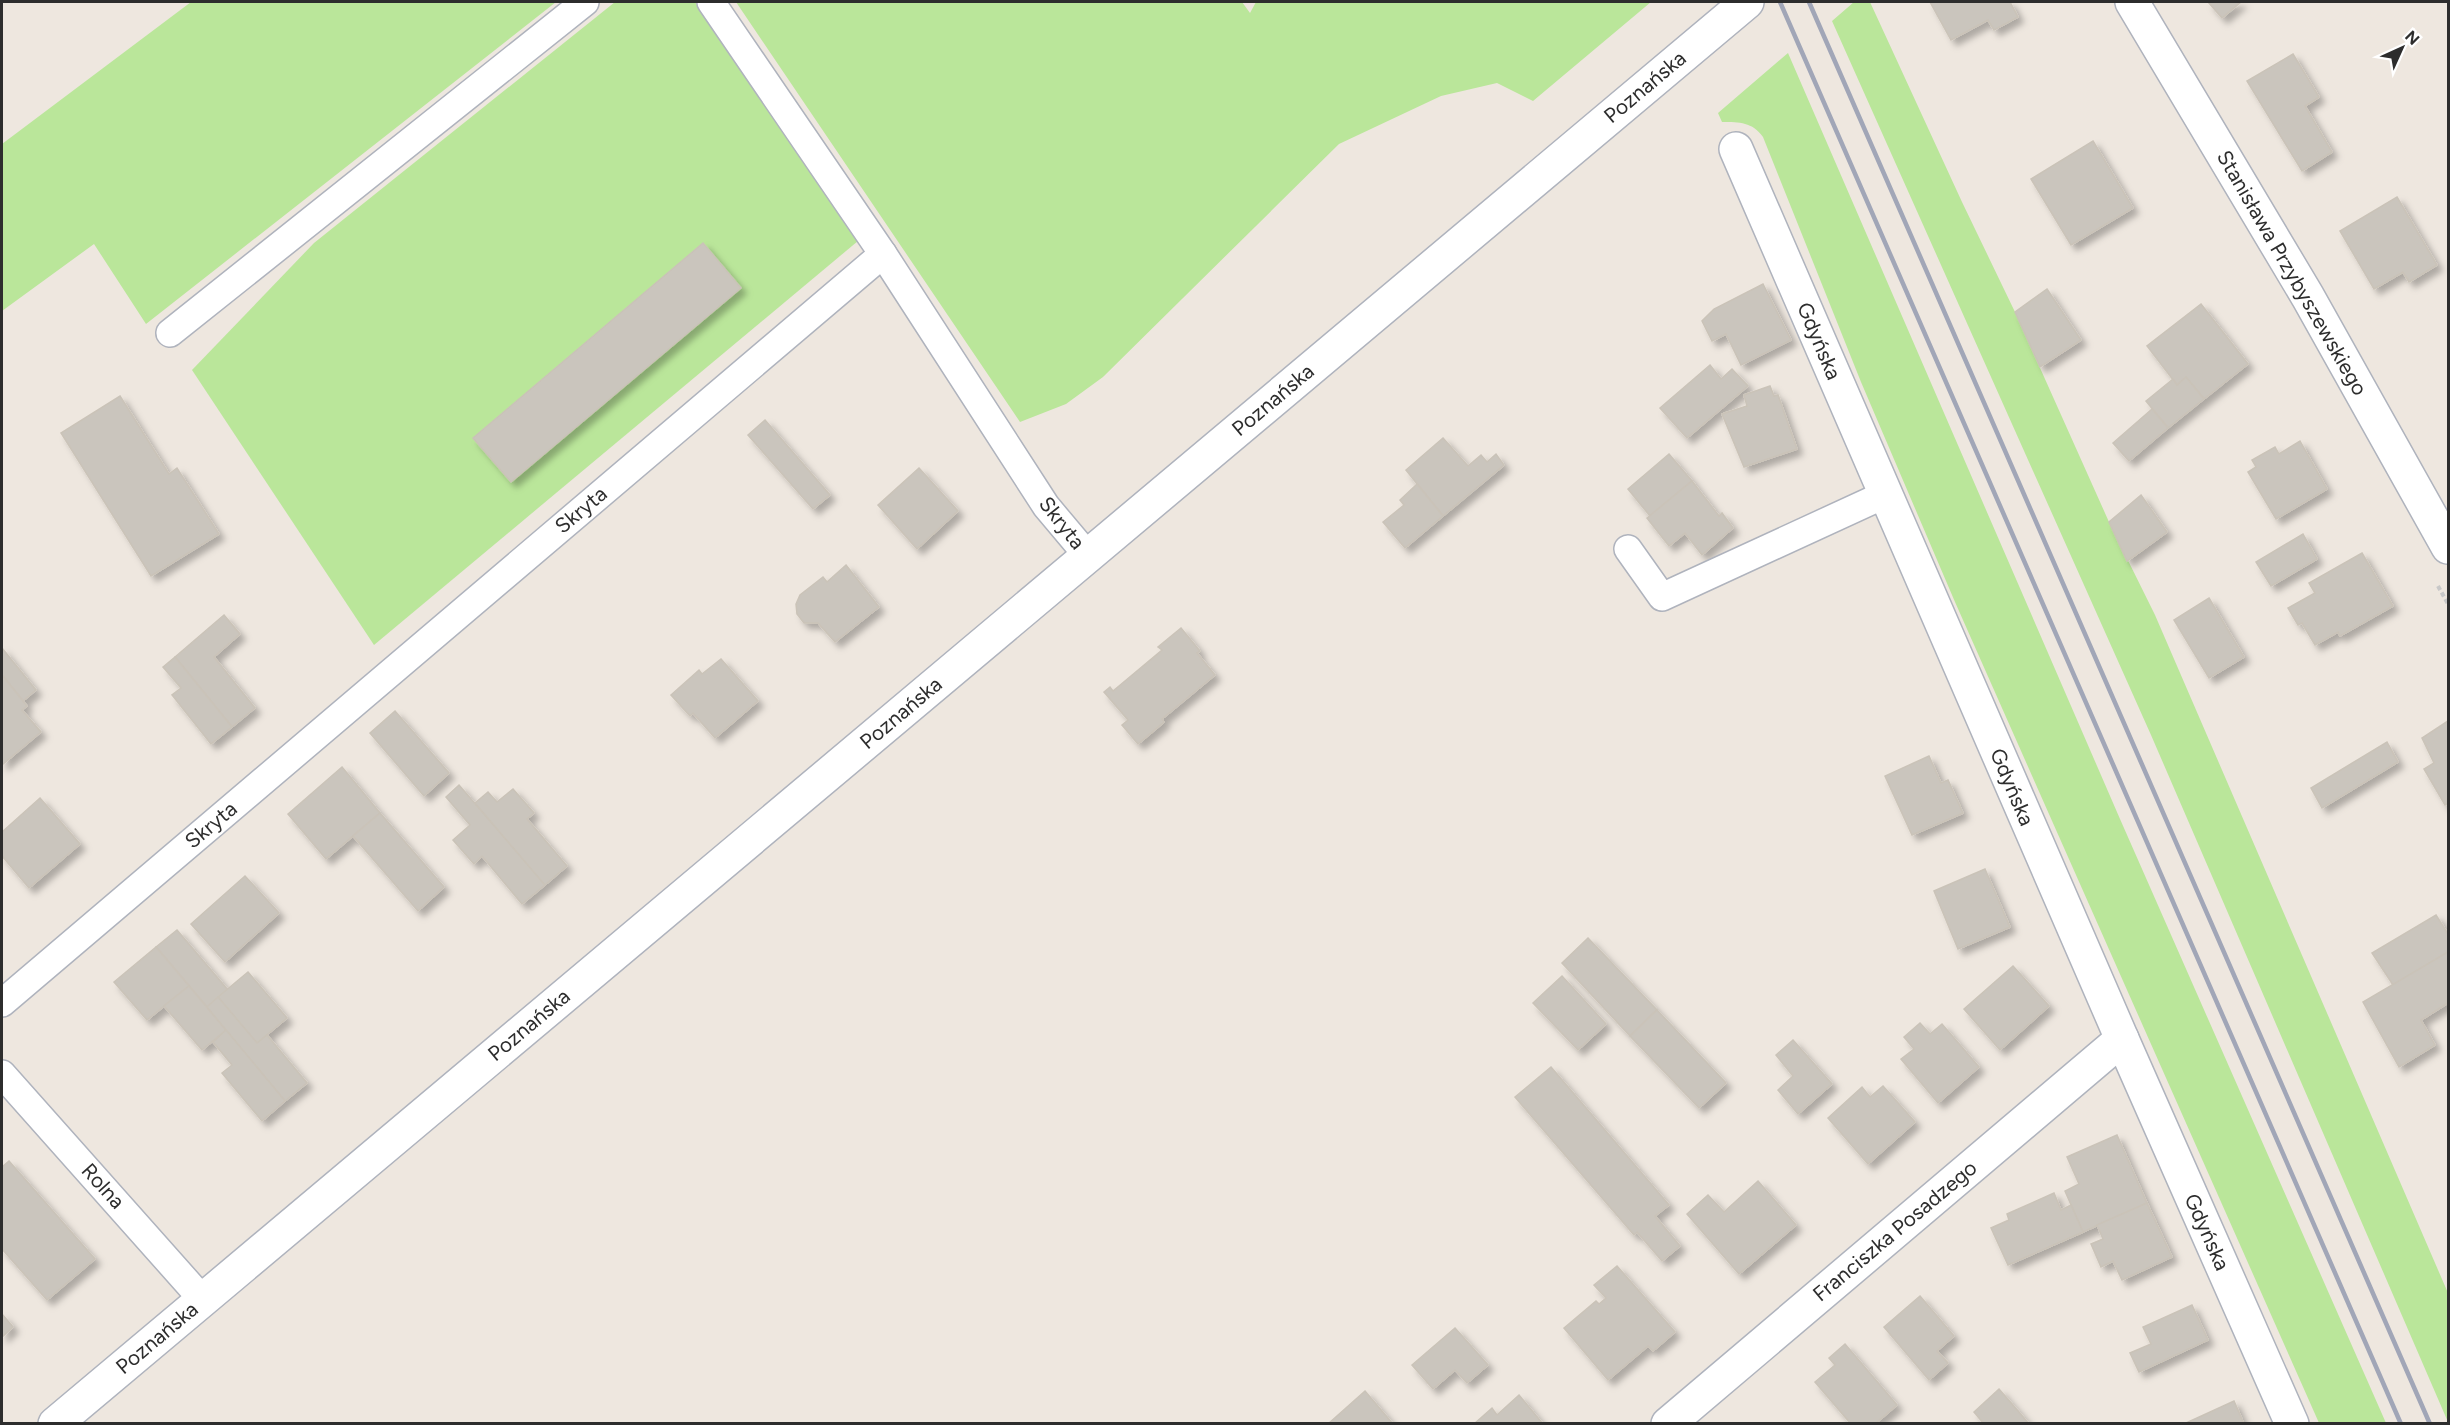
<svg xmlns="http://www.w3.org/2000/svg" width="2450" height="1425" font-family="Figtree,sans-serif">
<defs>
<filter id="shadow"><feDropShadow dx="5.5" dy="5.5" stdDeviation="3" flood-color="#0004"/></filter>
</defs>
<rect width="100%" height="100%" fill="#eee7df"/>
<!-- green -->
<g fill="#bae69a">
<path d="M191,2H556L146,324L94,244L2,311V144Z"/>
<path d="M615,2H695L858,241L374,645L192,370L314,243Z"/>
<path d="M736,2H1242L1250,13L1256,2H1651L1533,101L1497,83L1441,96L1339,144L1103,377L1066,404L1020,422Z"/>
<path d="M1854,2H1870L1962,202L2015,312L2109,522L2155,615L2448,1293V1422L2151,735L1832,21Z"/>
<path d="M1788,53L2120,819L2386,1423H2319L1955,602L1861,382L1763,137C1752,122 1740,122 1722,122L1718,113Z"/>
</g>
<!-- building -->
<g fill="#cac5bd" stroke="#cac3b8" stroke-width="1.5" filter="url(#shadow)">
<path d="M1930,2H2010L2018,17L1994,30L1988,20L1951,40Z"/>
<path d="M2208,2H2241L2222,18Z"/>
<path d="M2293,54L2319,97L2305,106L2332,152L2302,171L2247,81Z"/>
<path d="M2093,141L2133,208L2071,245L2031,179Z"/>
<path d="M2397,197L2437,265L2409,282L2403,272L2374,289L2340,231Z"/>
<path d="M703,243L741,288L511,482L473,438Z"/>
<path d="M1763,284L1791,340L1741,365L1726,334L1712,341L1702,321L1714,309Z"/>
<path d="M2047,289L2081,340L2040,367L2015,312Z"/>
<path d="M2201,304L2248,364L2204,399L2186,377L2177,385L2147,346Z"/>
<path d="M1710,365L1721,379L1732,369L1748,386L1687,438L1660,408Z"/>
<path d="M2186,377L2204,399L2168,428L2146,401L2173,379L2177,385Z"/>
<path d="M1770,386L1774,396L1778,395L1797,449L1744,467L1722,414L1747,406L1744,395Z"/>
<path d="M120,396L169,474L177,468L219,534L151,576L61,433Z"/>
<path d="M2152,409L2168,428L2129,461L2113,443Z"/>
<path d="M765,420L830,495L813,509L748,435Z"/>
<path d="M1443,438L1468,466L1481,455L1487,462L1496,454L1504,465L1443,516L1406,470Z"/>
<path d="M2300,441L2327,489L2276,519L2248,472L2256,467L2252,460L2275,447L2279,454Z"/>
<path d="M1669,454L1692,481L1650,516L1628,489Z"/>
<path d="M919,468L958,511L917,549L878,505Z"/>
<path d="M1692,481L1719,516L1722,513L1733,528L1702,555L1685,533L1669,546L1647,518Z"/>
<path d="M1417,484L1443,516L1405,548L1383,522L1404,505L1400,500Z"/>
<path d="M2141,495L2167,532L2127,561L2109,522Z"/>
<path d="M2303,534L2317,559L2271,586L2256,562Z"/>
<path d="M2362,553L2393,606L2340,636L2338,632L2315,645L2302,623L2298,625L2288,608L2315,593L2309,583Z"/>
<path d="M846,565L879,607L835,642L818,623H804L797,614L796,604L800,595L823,577L827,582Z"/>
<path d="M2209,598L2244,657L2209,678L2174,620Z"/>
<path d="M224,615L240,634L214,657L255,708L232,727L175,657Z"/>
<path d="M1181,628L1200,651L1197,653L1215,675L1162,719L1164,722L1138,744L1122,725L1128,720L1104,692L1110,687L1113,691L1162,650L1158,647Z"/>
<path d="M2,648L36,690L23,701L2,675Z"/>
<path d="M175,657L232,727L211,744L172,695L181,688L163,667Z"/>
<path d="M721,659L758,701L715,738L693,713L690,716L671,695L699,670L702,674Z"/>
<path d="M2,675L27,706L22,710L41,732L2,765Z"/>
<path d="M395,711L449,773L424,796L370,733Z"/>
<path d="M2448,721V803L2445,805L2424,769L2434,763L2422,738Z"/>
<path d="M2387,742L2398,762L2322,808L2311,788Z"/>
<path d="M1929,756L1941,783L1948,780L1963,813L1912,835L1885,776Z"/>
<path d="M342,767L380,813L326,859L288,814Z"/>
<path d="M459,785L545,885L522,904L482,856L474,864L453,840L470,825L446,797Z"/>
<path d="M513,789L534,813L527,819L567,866L545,885L475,803L488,792L497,802Z"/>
<path d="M40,798L80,844L29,888L2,856V832Z"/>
<path d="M380,813L444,887L418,911L353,836Z"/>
<path d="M1985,869L2010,927L1958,949L1934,891Z"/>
<path d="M245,876L279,913L225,962L191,924Z"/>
<path d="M2436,915L2448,934V952L2393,985L2372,953Z"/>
<path d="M177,930L228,990L207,1007L156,947Z"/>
<path d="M1588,938L1657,1010L1630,1036L1562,963Z"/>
<path d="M156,947L189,986L147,1020L114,982Z"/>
<path d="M2448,952V1003L2421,1020L2435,1045L2399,1067L2363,1002Z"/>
<path d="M2013,966L2049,1006L2000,1050L1964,1009Z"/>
<path d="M248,972L287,1018L257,1043L218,997Z"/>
<path d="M1562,976L1606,1024L1578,1050L1533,1003Z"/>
<path d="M189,986L226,1030L202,1050L164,1006Z"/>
<path d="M218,997L257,1043L267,1035L307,1083L285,1101L207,1007Z"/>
<path d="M1657,1010L1726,1083L1699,1108L1630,1036Z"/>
<path d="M1920,1023L1930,1034L1942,1024L1979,1067L1938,1103L1901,1059L1914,1049L1904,1037Z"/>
<path d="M226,1030L285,1101L262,1121L222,1073L232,1065L213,1042Z"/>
<path d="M1793,1040L1832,1084L1798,1114L1778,1090L1793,1076L1776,1055Z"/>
<path d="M1551,1067L1669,1205L1655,1216L1680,1246L1662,1261L1637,1232L1634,1235L1515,1097Z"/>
<path d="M1883,1086L1915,1122L1868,1164L1828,1118L1862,1087L1870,1097Z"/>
<path d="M2117,1135L2147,1203L2083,1232L2065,1191L2079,1184L2067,1157Z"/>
<path d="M9,1161L95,1259L47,1300L2,1249V1167Z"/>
<path d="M1758,1181L1796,1225L1739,1274L1687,1214L1708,1195L1724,1212Z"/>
<path d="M2054,1193L2061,1210L2071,1205L2083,1232L2008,1265L1991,1228L2009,1220L2007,1214Z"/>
<path d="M2147,1203L2172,1257L2122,1280L2113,1261L2101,1267L2091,1244L2103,1239L2097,1225Z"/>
<path d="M1617,1266L1675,1332L1653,1351L1648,1346L1608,1380L1564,1328L1596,1301L1599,1304L1606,1298L1594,1285Z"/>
<path d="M1920,1296L1954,1336L1937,1351L1948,1363L1929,1380L1884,1327Z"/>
<path d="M2192,1305L2208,1340L2139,1372L2130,1353L2151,1344L2143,1327Z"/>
<path d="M2,1314L13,1327L2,1337Z"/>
<path d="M1455,1328L1488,1365L1467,1383L1455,1370L1433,1389L1412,1365Z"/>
<path d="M1845,1344L1897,1405L1875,1424H1851L1815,1382L1835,1365L1829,1358Z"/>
<path d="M1999,1389L2019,1412L2029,1424H1984L1974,1412Z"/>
<path d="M1365,1391L1393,1424H1328Z"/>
<path d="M1519,1395L1543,1424H1474L1492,1408L1497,1415Z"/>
<path d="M2234,1401L2244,1424H2186V1423Z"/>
</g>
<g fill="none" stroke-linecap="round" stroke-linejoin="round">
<defs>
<g id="lane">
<path d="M711,2L883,254"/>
<path d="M170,333L585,2"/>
<path d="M1628,549L1662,597L1886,494"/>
<path d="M2,1003L883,254L1046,506L1088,556"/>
<path d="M2,1074L203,1300"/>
</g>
<g id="street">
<path d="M1736,149L2122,1039L2292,1424"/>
<path d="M1668,1424L2122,1039"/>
</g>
<g id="secondary">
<path d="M2132,2L2308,297L2448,547"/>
<path d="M55,1424L1747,2"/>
</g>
</defs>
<!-- lane casing -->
<use href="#lane" stroke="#afb3bd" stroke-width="30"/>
<!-- street casing -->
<use href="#street" stroke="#afb3bd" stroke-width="36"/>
<!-- secondary casing -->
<use href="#secondary" stroke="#afb3bd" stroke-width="36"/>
<!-- path -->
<path stroke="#c8c8c8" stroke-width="4" stroke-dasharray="4.5 3" stroke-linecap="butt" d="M2438,586L2448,604"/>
<!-- lane -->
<use href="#lane" stroke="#fff" stroke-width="27"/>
<!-- street -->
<use href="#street" stroke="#fff" stroke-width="33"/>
<!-- secondary -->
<use href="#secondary" stroke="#fff" stroke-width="33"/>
<!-- rail -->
<g stroke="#a1a6b7" stroke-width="4.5">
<path d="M1780,2L2401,1424"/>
<path d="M1809,2L2430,1424"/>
</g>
</g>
<g text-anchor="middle" stroke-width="4.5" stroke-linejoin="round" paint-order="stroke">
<!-- street labels -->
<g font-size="21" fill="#2d2d2d" stroke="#fff">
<text transform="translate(1645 87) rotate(-40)" y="7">Poznańska</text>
<text transform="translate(2292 273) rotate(60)" y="7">Stanisława Przybyszewskiego</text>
<text transform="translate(1819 341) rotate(67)" y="7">Gdyńska</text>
<text transform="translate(1273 400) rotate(-40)" y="7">Poznańska</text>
<text transform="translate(581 510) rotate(-40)" y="7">Skryta</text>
<text transform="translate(1062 523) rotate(52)" y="7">Skryta</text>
<text transform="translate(901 713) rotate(-40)" y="7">Poznańska</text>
<text transform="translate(2012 787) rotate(67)" y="7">Gdyńska</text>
<text transform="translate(211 825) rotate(-40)" y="7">Skryta</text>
<text transform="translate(529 1025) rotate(-40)" y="7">Poznańska</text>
<text transform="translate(103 1186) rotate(48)" y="7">Rolna</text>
<text transform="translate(1895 1231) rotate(-40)" y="7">Franciszka Posadzego</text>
<text transform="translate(2207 1232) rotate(66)" y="7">Gdyńska</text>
<text transform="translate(157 1338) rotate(-40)" y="7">Poznańska</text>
</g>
</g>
<!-- border -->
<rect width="2450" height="1425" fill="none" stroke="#2d2d2d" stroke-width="6"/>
<!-- north arrow -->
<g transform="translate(2402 48) rotate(45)" stroke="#ffffff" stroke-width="4.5" paint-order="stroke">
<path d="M0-4.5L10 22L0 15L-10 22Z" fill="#2d2d2d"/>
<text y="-9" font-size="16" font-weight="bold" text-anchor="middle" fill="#2d2d2d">N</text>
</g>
</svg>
